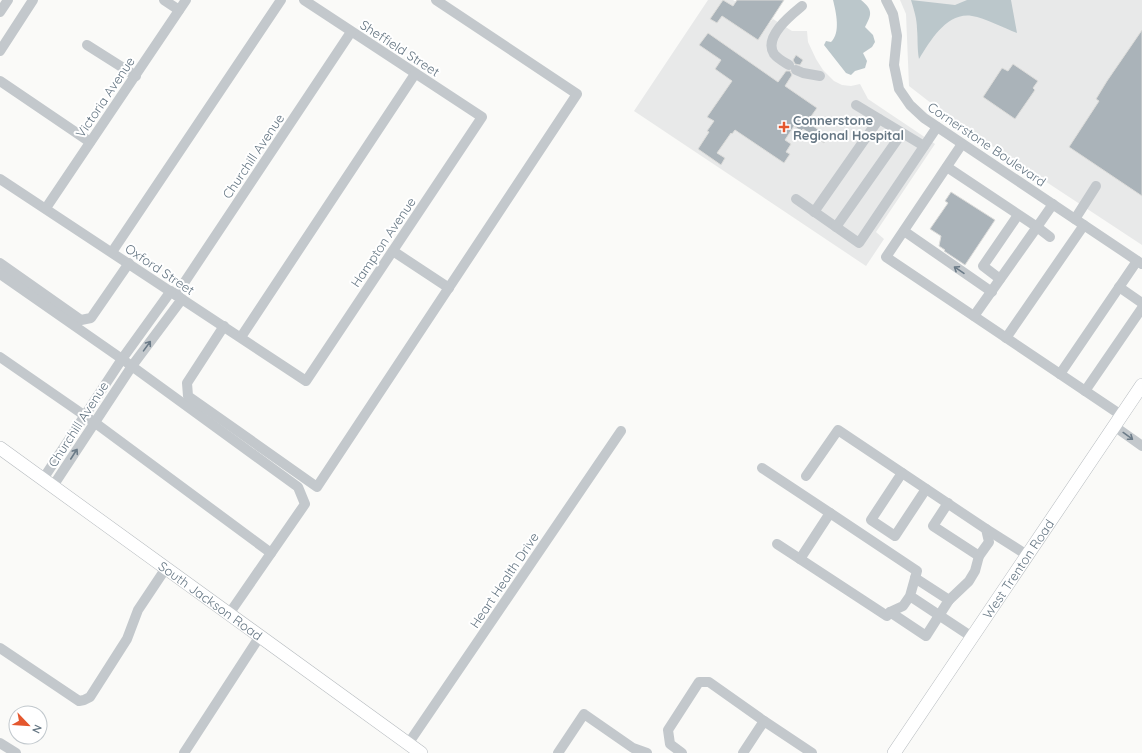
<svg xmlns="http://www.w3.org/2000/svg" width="1142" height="753" font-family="Quicksand,sans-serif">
<rect width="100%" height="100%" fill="#fafaf8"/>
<!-- built -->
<g fill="#e8e9e9">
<path d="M708,0H733L769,24L773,19L792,31H807L808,42L816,59L823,70L834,81L842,85L851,86L860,84L868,99L935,144L876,232L884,239L866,266L634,111Z"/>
<path d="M900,0H1142V245L954,121L909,86L906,14Z"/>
</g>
<!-- water -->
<g fill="#bbc7cb">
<path d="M833,0H861C873,10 872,14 865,27L873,35L875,42L872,47L863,53L867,61L865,68L855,71L851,75L846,73L824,45L826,41L831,42C841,33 836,12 833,0Z"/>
<path d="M911,0L955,5L967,0H1011L1017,33C1004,28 985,18 972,16C947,12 931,40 919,59C917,48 918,39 917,29C917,19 914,10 911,0Z"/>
</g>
<!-- building -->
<g fill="#aab3b9" stroke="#dcdcda">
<path d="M723,0L733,6L737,0H784L758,40L722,16L717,23L710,19Z"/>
<path d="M1142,30V196L1069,147L1099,101L1096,99L1107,81Z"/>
<path d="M708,33L778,82L786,71H790L792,75L785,86L817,108L807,122L828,136L824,143L803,129L801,131L794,126L785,140L791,144L786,152L790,154L784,163L735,130L732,134L731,133L717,153L725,158L721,165L698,149L709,132L707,131L714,121L707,117L732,81L715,69L721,60L699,45Z"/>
<path d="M796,55L803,60L800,65L795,64L793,60Z"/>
<path d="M1013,64L1038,81L1033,88L1035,90L1015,119L983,97L1002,68L1008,71Z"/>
<path d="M951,192L995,220L965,265L944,251L945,250L939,246L941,236L930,229L948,203L945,201Z"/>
</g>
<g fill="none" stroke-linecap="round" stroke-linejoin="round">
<defs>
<g id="major">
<path id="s1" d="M0,448L421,753"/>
<path id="s2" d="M894,753L1142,385"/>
</g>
</defs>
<!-- major casing -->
<use href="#major" stroke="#b5babe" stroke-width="14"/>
<!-- minor -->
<g stroke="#c3c8cc" stroke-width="10">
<path d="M164,0L179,10"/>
<path d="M886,0L893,14L897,36L894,65L899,89L910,105L924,118L1142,264"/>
<path d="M0,12L8,0"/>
<path d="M87,45L136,76"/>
<path d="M0,51L33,0"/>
<path d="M789,65C784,62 778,59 774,54C763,37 791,15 802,6"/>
<path d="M796,70L803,73L820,76"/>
<path d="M0,81L90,142"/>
<path d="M856,105L924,146"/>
<path d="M962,144L886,257L1121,415"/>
<path d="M947,167L1037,227L974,316"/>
<path d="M0,179L306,381L482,117L304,0"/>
<path d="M796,199L859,243L937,127"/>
<path d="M46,208L186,0"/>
<path d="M814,212L879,119"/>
<path d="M1075,219L1096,186"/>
<path d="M836,227L902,133"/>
<path d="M904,231L992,292"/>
<path d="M1050,237L1037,227L1053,204"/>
<path d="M393,251L449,288"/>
<path d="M112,252L281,0"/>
<path d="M0,263L81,320L91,318L129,263"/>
<path d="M0,274L122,359L298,487L305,504L229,614"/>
<path d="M1000,279L983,266L1018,215"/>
<path d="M1119,287L1142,303"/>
<path d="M176,295L351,32"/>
<path d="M224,326L187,383L188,396L317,487L577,94L436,0"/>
<path d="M241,337L415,74"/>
<path d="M1006,338L1084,225"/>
<path d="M0,357L94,422L271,553"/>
<path d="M1060,374L1137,261"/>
<path d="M1085,391L1142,308"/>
<path d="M1114,426L1142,446"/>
<path d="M762,468L830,513"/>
<path d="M902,473L871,520L895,536L926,489"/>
<path d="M806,476L838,430L986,529L989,542L979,556L975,571L969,581L949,600"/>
<path d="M43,479L122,359L171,291"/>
<path d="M53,486L132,366L182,299"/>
<path d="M948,503L933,526L979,556"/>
<path d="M986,529L1027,555"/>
<path d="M777,544L800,559"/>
<path d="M910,596L903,606L890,612L887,616L800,559L830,513L917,571L910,596L972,637"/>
<path d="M890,612L926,636L949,600L915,578"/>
<path d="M0,648L79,701L84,700L90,697L127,639L138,610L166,568"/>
<path d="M0,743L16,753"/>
<path d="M408,744L621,431"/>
<path d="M184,753L260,636"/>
<path d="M558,753L584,714L633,748L647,753"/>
<path d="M682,753L670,744L668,730L699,682H709L764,721"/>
<path d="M743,753L764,721L812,753"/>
</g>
<!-- major -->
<use href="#major" stroke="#fff" stroke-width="13"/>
</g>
<!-- one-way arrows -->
<defs><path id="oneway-shaft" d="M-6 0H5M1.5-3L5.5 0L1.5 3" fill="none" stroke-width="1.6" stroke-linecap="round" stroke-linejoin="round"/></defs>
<g stroke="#6a7a87">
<use href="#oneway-shaft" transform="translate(959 270) rotate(-146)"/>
<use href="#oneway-shaft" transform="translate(147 346) rotate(-54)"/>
<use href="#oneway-shaft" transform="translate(1128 436) rotate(36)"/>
<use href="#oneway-shaft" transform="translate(74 454) rotate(-57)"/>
</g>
<!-- markers -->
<path fill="#e4572e" stroke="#fff" stroke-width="1.5" d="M782 121h4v4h4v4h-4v4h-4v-4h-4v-4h4z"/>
<g text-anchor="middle" stroke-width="4" stroke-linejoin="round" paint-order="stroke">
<!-- street labels -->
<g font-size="13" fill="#657683" stroke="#fff">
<text transform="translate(400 48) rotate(33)" y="5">Sheffield Street</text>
<text transform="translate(105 97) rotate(-56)" y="5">Victoria Avenue</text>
<text transform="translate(987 144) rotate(34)" y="5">Cornerstone Boulevard</text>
<text transform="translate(253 156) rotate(-56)" y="5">Churchill Avenue</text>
<text transform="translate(383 242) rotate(-56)" y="5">Hampton Avenue</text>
<text transform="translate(160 269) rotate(34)" y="5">Oxford Street</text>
<text transform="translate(78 424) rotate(-57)" y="5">Churchill Avenue</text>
<text dy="5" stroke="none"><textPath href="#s2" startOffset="222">West Trenton Road</textPath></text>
<text transform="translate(504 580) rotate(-56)" y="5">Heart Health Drive</text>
<text dy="5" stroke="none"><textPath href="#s1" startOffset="260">South Jackson Road</textPath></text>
</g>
<!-- poi labels -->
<g font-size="13" font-weight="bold" fill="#657683" stroke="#fff" text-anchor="start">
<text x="793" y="125">Connerstone<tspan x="793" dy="15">Regional Hospital</tspan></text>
</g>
</g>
<!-- north arrow -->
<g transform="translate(28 725) rotate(115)"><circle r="19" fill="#ffffff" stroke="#c1c8cd"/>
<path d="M0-3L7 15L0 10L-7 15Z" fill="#e4572e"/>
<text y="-6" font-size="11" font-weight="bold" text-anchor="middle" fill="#657683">N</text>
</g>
</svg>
